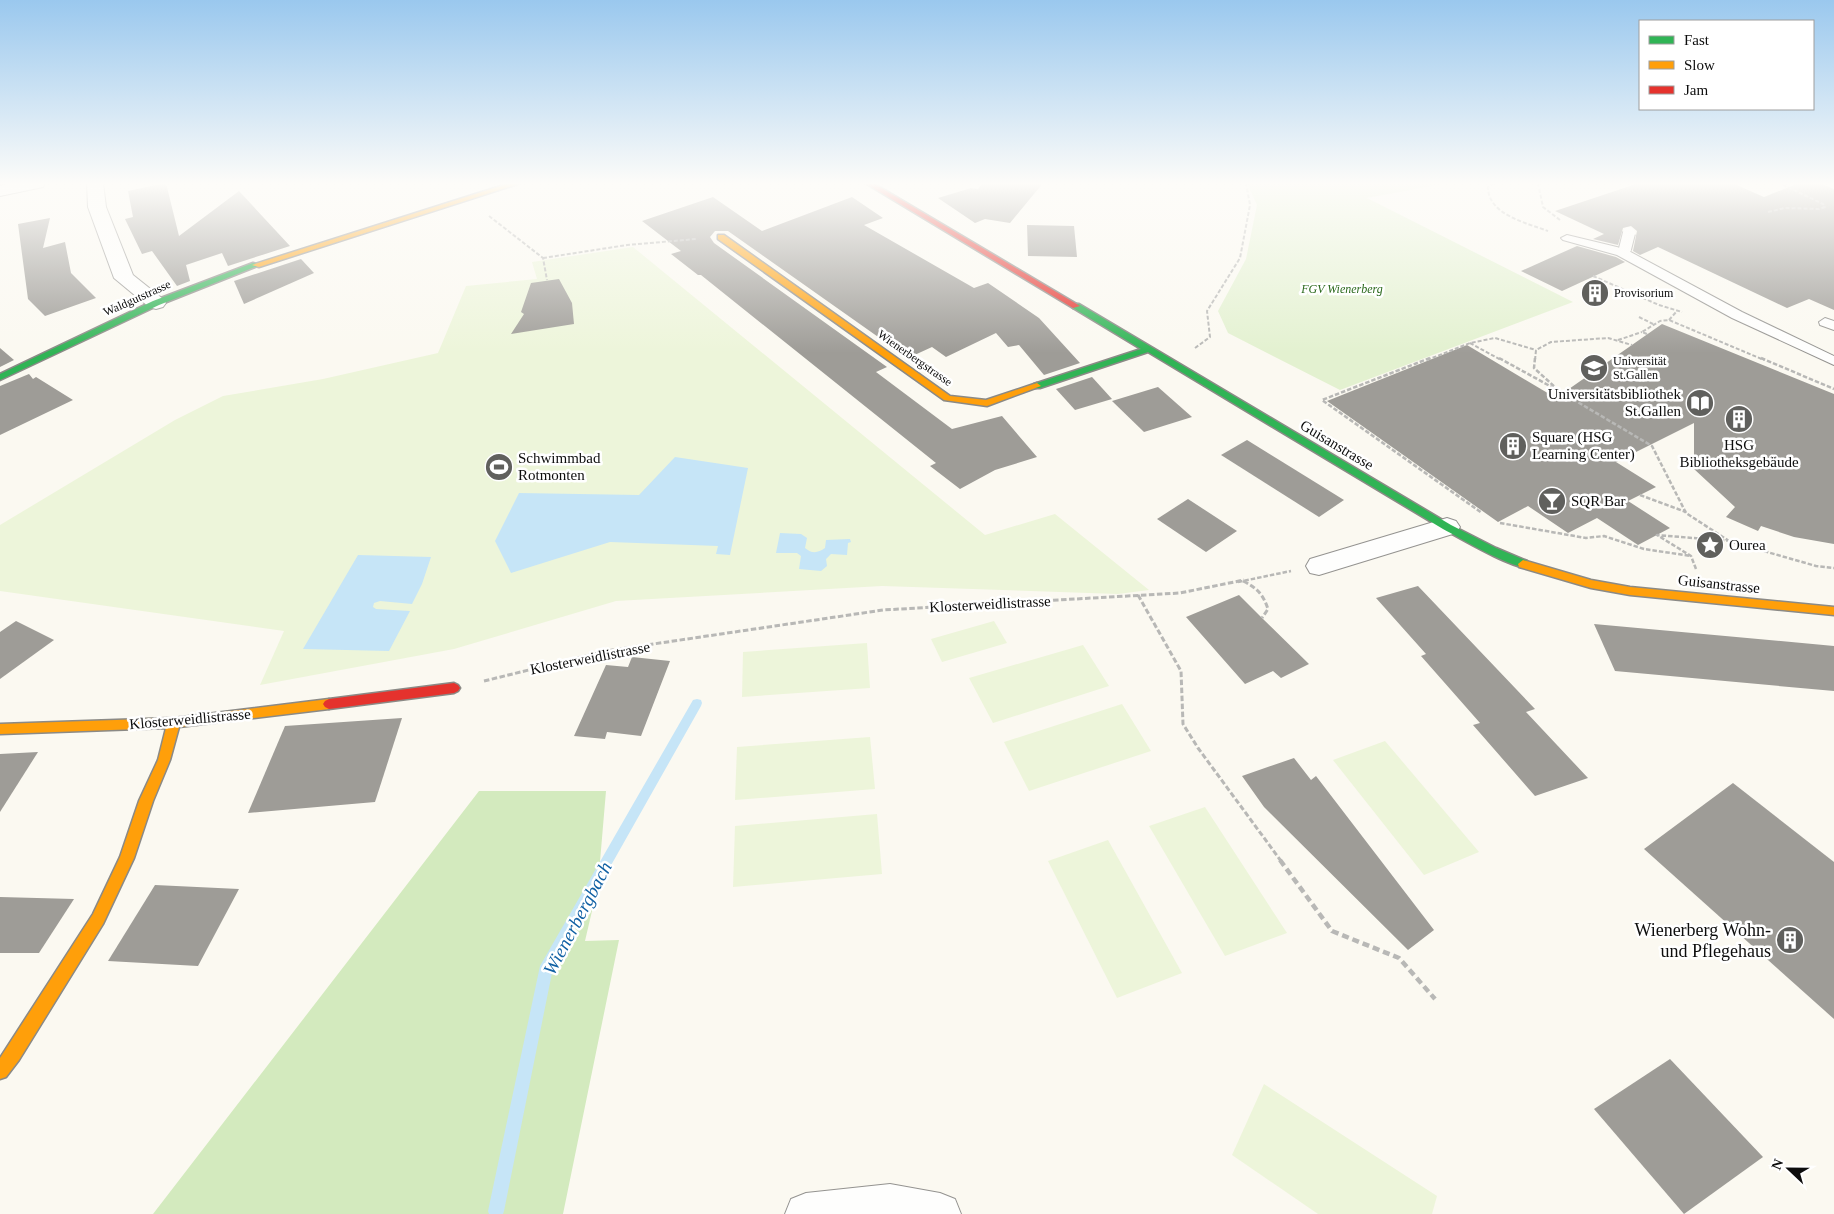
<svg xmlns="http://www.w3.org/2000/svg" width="1834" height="1214" font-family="'Times New Roman',serif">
<rect width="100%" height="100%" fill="#fbf9f1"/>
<!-- green -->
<path fill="#e3f1d0" d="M1247,183H1448L1367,198L1573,302L1340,390L1228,333L1218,311L1246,259L1257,205Z"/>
<!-- forest -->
<path fill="#d3eabe" d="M479,791H606L598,885L585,941L619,940L563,1214H153Z"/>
<!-- pitch -->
<g fill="#edf5da">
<path d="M633,247L985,535L1055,514L1149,590L1118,594L882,586L616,601L454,649L260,685L284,631L0,591V525L175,420L223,396L323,379L438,353L466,286L537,279L532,262Z"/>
<path d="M994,621L1007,643L942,662L931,639Z"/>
<path d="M867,643L870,688L742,697L743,652Z"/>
<path d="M1083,645L1109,686L993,723L969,678Z"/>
<path d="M1122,704L1151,751L1029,791L1004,742Z"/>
<path d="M870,737L875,789L735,800L737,747Z"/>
<path d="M1385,741L1479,852L1424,875L1333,760Z"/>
<path d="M1205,807L1287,933L1225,956L1149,826Z"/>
<path d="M877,814L882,874L733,887L735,826Z"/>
<path d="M1108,840L1182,973L1117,998L1048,861Z"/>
<path d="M1264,1084L1437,1196L1432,1214H1318L1232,1155Z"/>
</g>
<!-- water -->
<g fill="#c6e5f7">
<path d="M675,457L748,468L730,555L716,554L718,546L610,542L511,573L495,541L519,493L639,495Z"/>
<path d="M780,533L801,534L807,538L805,548C812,554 818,553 825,548L826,540L850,539L851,542L848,543L847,555L831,554L826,559L827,566L821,571L799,569L801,556L797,553H776Z"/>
<path d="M358,555L431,557L422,584L412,604L380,601L374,603L373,607L376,609L410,611L389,651L303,649Z"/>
</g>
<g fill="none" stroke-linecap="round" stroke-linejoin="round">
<!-- stream -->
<path fill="#c6e5f7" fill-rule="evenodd" d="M697,699L701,700L702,703L701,706L553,968L504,1211L503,1214H489L488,1211L540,966L693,700Z"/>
</g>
<!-- building -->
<g fill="#9e9c97">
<path d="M166,183L179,236L239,191L290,246L228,266L222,253L186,265L190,281L177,286L152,251L142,254L125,219L133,217L128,191Z"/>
<path d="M983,183H1043L1010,223L985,219L975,223L938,198L971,188L978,189Z"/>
<path d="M1639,183H1732L1764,197L1799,183H1819L1834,189V310L1809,299L1787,308L1658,247L1640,255L1633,251L1637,231L1631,226L1623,228L1618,245L1593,239L1604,234L1555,211Z"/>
<path d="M713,197L762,231L852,197L883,218L864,225L974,288L988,283L1039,318L1080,363L1044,375L1019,345L1008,347L996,333L946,357L932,347L908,358L728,231H715L710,237L714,243L887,367L876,372L952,429L1002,416L1037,457L995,470L960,489L930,466L936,463L701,275H698L671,254L681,251L642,221Z"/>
<path d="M50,218L43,248L65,242L71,273L96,298L45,316L28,299L18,224Z"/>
<path d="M1027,225L1074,226L1077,257L1028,256Z"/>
<path d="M1577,246L1616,257L1625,262L1562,291L1521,271Z"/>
<path d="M301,259L314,273L244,304L234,281Z"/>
<path d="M559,279L572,303L574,324L511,334L524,314L521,312L531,283Z"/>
<path d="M1662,324L1834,394V544L1794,537L1761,526L1758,531L1726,517L1735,507L1694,469V423L1616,462L1656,487L1628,501L1670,528L1638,545L1597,518L1568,533L1528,506L1498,522L1327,401L1467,345L1556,398Z"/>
<path d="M0,348L14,360L0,367Z"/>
<path d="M29,374L33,379L36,377L73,400L0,435V386Z"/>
<path d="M1092,377L1112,399L1075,410L1056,389Z"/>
<path d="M1158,387L1192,417L1144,432L1112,401Z"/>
<path d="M1247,440L1344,500L1319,517L1221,455Z"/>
<path d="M1188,499L1237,531L1206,552L1157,519Z"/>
<path d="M1418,586L1535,709L1526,712L1588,778L1535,796L1473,725L1480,723L1421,656L1426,654L1376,598Z"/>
<path d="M1239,595L1262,618L1309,664L1281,678L1273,671L1245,684L1186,617Z"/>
<path d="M16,621L54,640L0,679V632Z"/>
<path d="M1594,624L1834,646V691L1615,671Z"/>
<path d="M632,657L670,661L641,736L607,732L605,739L574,736L606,665L628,667Z"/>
<path d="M402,718L375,802L248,813L285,726Z"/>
<path d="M38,752L0,812V754Z"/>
<path d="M1294,758L1311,780L1316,776L1434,930L1408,950L1264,807L1242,776Z"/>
<path d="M1733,783L1834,862V1019L1644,849Z"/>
<path d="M155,885L239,889L198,966L108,961Z"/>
<path d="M0,897L74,899L39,953H0Z"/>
<path d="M1670,1059L1763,1157L1684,1214L1594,1109Z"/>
</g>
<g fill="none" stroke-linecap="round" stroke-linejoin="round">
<defs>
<g id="lane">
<path d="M1567,235L1625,249L1742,312L1834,356V365L1732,318L1617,255L1563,240L1561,238Z"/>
<path d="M1825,318L1834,321V330L1820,325L1819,322Z"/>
</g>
<g id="street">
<path d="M12,183H45L43,187L0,196V186Z"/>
<path d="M87,183H103L106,207L133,275L163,299L166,303L163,307L156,309L149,307L114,278L88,207Z"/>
<path d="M1447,518L1456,521L1460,527L1456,533L1319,575L1310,573L1306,566L1310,559Z"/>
<path d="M890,1184L940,1193L955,1199L961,1214H785L791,1199L806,1193Z"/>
</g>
<g id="fast">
<path d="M253,263L260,265L159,305L0,380V374L153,301Z"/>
<path d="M1073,304H1079L1451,525L1496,548L1527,561L1528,564L1527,567C1514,570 1458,537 1443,529L1148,352L1040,388H1034V384L1141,349L1073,308Z"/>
</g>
<g id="slow">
<path d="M510,183H521L259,267L252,265Z"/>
<path d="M718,235H724L950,396L986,400L1037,383L1041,386L987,406L944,400L718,239Z"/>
<path d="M1523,560L1591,580L1630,587L1834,607V615L1630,595L1591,588L1519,567L1518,564Z"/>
<path d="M329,699L333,701L335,704L333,707L329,709L179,727L170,760L153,801L134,858L103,924L19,1060L6,1077L0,1079V1058L93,914L120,857L139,801L158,760L166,728L0,734V724L174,718Z"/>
</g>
<g id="jam">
<path d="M865,183H873L1080,306L1073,308Z"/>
<path d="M454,683L458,685L460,688L458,691L454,693L329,709L325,707L323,704L325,701L329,699Z"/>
</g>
</defs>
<!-- lane casing -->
<use href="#lane" stroke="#949390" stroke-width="2"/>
<!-- street casing -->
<use href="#street" stroke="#949390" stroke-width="2"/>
<!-- fast casing -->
<use href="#fast" stroke="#8b8a86" stroke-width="3"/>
<!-- slow casing -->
<use href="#slow" stroke="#8b8a86" stroke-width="3"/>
<!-- jam casing -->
<use href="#jam" stroke="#8b8a86" stroke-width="3"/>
<!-- path-far3 -->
<g stroke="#b8b8b6" stroke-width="2" stroke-dasharray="4 2" stroke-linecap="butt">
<path d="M1494,183L1488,187C1488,215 1527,223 1548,231"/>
<path d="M1538,183L1543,207L1560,220"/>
<path d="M1768,212L1785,208L1819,209L1825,207L1823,204L1779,183"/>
<path d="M489,216L543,258L547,280"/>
<path d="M543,258L627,245L696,239"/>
<path d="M1593,276L1659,305L1682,312"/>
<path d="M1639,317L1653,324"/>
<path d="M1669,320L1677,311"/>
<path d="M1647,334L1642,332L1660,321L1669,320L1764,360"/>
<path d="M1618,340L1642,332"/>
<path d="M1470,343L1501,360"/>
<path d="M1195,348L1210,337L1207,311L1240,258L1250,205L1246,183"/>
<path d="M1427,360L1470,343L1495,338L1536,350"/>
<path d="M1535,360L1536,350L1551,342L1608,338L1632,345"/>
</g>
<!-- path-far2 -->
<g stroke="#b8b8b6" stroke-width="2.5" stroke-dasharray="4.5 2" stroke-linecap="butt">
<path d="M1430,358L1322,400L1482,513"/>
<path d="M1499,358L1559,391L1652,446L1686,513L1729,541"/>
<path d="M1535,358L1534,368L1555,387"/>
<path d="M1761,358L1834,389"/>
<path d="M1640,495L1686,512"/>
<path d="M1500,523L1586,538L1604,536L1644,549L1691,556"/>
<path d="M1696,569L1691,556L1657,535L1729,541L1816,566L1834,568"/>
<path d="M1238,582L1291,571"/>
</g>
<!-- path-far1 -->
<g stroke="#b8b8b6" stroke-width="3" stroke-dasharray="5.5 2.5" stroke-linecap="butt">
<path d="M1243,581C1257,588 1263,594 1268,609L1262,618"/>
<path d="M1138,595L1181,671L1183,724L1198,748L1281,861"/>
<path d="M484,681L606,651L883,610L1180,593L1244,580"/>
</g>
<!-- path -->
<path stroke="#b8b8b6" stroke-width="4.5" stroke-dasharray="7 4" stroke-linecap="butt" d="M1280,860L1332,931L1399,958L1435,999"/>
<!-- lane -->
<use href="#lane" fill="#fefefd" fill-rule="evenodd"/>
<!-- street -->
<use href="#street" fill="#fefefd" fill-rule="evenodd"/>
<!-- fast -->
<use href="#fast" fill="#30b455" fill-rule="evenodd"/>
<!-- slow -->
<use href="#slow" fill="#ff9f0a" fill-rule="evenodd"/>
<!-- jam -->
<use href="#jam" fill="#e5322d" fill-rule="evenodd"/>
<defs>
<path id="lane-bridge" d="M1625,249L1629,233"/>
</defs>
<!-- lane-bridge casing -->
<use href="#lane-bridge" stroke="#949390" stroke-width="14" stroke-linecap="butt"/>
<!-- lane-bridge -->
<use href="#lane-bridge" stroke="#fefefd" stroke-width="12"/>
</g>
<!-- sky -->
<linearGradient id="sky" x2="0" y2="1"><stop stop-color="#9ac8ee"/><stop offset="0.52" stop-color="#fdfcf9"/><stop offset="1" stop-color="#fdfcf9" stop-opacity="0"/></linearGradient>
<rect width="1834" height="353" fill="url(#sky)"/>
<!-- icons -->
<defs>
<symbol id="building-disc" viewBox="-11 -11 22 22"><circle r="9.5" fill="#60605d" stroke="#fff"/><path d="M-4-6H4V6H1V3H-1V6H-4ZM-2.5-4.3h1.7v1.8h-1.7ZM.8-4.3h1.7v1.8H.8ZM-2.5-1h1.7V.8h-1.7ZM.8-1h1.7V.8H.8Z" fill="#fff"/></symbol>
<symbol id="university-disc" viewBox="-11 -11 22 22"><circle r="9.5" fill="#60605d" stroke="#fff"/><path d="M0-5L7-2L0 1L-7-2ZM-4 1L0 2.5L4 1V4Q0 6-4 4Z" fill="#fff"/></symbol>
<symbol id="library-disc" viewBox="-11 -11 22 22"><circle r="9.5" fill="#60605d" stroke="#fff"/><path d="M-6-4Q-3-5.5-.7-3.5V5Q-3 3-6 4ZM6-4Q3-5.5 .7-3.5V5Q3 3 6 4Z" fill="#fff"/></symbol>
<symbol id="stadium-disc" viewBox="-11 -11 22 22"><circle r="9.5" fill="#60605d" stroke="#fff"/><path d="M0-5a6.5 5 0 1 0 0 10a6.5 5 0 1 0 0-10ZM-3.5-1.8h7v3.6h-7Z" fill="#fff"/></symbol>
<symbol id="bar-disc" viewBox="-11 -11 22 22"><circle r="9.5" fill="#60605d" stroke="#fff"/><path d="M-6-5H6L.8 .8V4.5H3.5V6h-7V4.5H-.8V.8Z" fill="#fff"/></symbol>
<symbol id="sight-disc" viewBox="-11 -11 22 22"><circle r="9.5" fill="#60605d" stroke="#fff"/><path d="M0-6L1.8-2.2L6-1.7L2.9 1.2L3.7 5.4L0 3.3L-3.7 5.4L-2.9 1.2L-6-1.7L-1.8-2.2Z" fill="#fff"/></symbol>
</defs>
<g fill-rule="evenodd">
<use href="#building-disc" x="1579" y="277" width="32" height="32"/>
<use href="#university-disc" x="1578" y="352" width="32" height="32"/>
<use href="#library-disc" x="1684" y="387" width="32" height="32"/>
<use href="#building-disc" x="1723" y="403" width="32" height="32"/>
<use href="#building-disc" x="1497" y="430" width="32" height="32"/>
<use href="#stadium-disc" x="483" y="451" width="32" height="32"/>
<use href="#bar-disc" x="1536" y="485" width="32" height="32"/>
<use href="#sight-disc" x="1694" y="529" width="32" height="32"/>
<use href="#building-disc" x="1774" y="924" width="32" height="32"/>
</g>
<g text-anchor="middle" stroke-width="5" stroke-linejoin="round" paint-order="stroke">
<!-- far-park labels -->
<g font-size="12" font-style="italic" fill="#29681b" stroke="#fff">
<text x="1342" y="293">FGV Wienerberg</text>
</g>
<!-- far-poi labels -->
<g font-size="12" fill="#0d0d0d" stroke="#fff" text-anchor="start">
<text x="1614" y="297">Provisorium</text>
<text x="1613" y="365">Universität<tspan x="1613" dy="14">St.Gallen</tspan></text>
</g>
<!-- far-street labels -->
<g font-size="12" fill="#0d0d0d" stroke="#fff">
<text transform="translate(137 298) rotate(-24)" y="4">Waldgutstrasse</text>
<text transform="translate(915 358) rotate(35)" y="4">Wienerbergstrasse</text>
</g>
<!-- poi labels -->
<g font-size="15" fill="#0d0d0d" stroke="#fff" text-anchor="start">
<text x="1681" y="399" text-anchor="end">Universitätsbibliothek<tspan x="1681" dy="17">St.Gallen</tspan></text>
<text x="1532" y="442">Square (HSG<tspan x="1532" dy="17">Learning Center)</tspan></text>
<text x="1739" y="450" text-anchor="middle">HSG<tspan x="1739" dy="17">Bibliotheksgebäude</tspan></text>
<text x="518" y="463">Schwimmbad<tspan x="518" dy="17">Rotmonten</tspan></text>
<text x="1571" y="506">SQR Bar</text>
<text x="1729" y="550">Ourea</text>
</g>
<!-- street labels -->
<g font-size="15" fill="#0d0d0d" stroke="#fff">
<text transform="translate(1337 445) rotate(31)" y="5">Guisanstrasse</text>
<text transform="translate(1719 584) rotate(6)" y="5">Guisanstrasse</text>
<text transform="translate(990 604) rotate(-3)" y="5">Klosterweidlistrasse</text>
<text transform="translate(590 658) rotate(-11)" y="5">Klosterweidlistrasse</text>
<text transform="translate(190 719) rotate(-5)" y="5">Klosterweidlistrasse</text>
</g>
<!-- near-poi labels -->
<g font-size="18" fill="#0d0d0d" stroke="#fff" text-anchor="end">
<text x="1771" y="936">Wienerberg Wohn-<tspan x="1771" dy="21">und Pflegehaus</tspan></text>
</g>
<!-- near-water labels -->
<g font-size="19" font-style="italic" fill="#1161a4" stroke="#fff">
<text transform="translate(577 918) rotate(-62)" y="7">Wienerbergbach</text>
</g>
</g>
<!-- legend -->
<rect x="1639" y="20" width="175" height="90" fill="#ffffff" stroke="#9e9e9e"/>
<rect x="1649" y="36" width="25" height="8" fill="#30b455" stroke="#9e9e9e"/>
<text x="1684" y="45" font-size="15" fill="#0d0d0d">Fast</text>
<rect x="1649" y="61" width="25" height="8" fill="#ff9f0a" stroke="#9e9e9e"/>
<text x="1684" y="70" font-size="15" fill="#0d0d0d">Slow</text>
<rect x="1649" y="86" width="25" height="8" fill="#e5322d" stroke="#9e9e9e"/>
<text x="1684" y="95" font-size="15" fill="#0d0d0d">Jam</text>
<!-- north arrow -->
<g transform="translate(1789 1169) rotate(292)" stroke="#ffffff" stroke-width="4" paint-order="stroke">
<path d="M0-4L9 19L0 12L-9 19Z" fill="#0d0d0d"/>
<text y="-8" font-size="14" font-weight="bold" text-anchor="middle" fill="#0d0d0d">N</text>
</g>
</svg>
